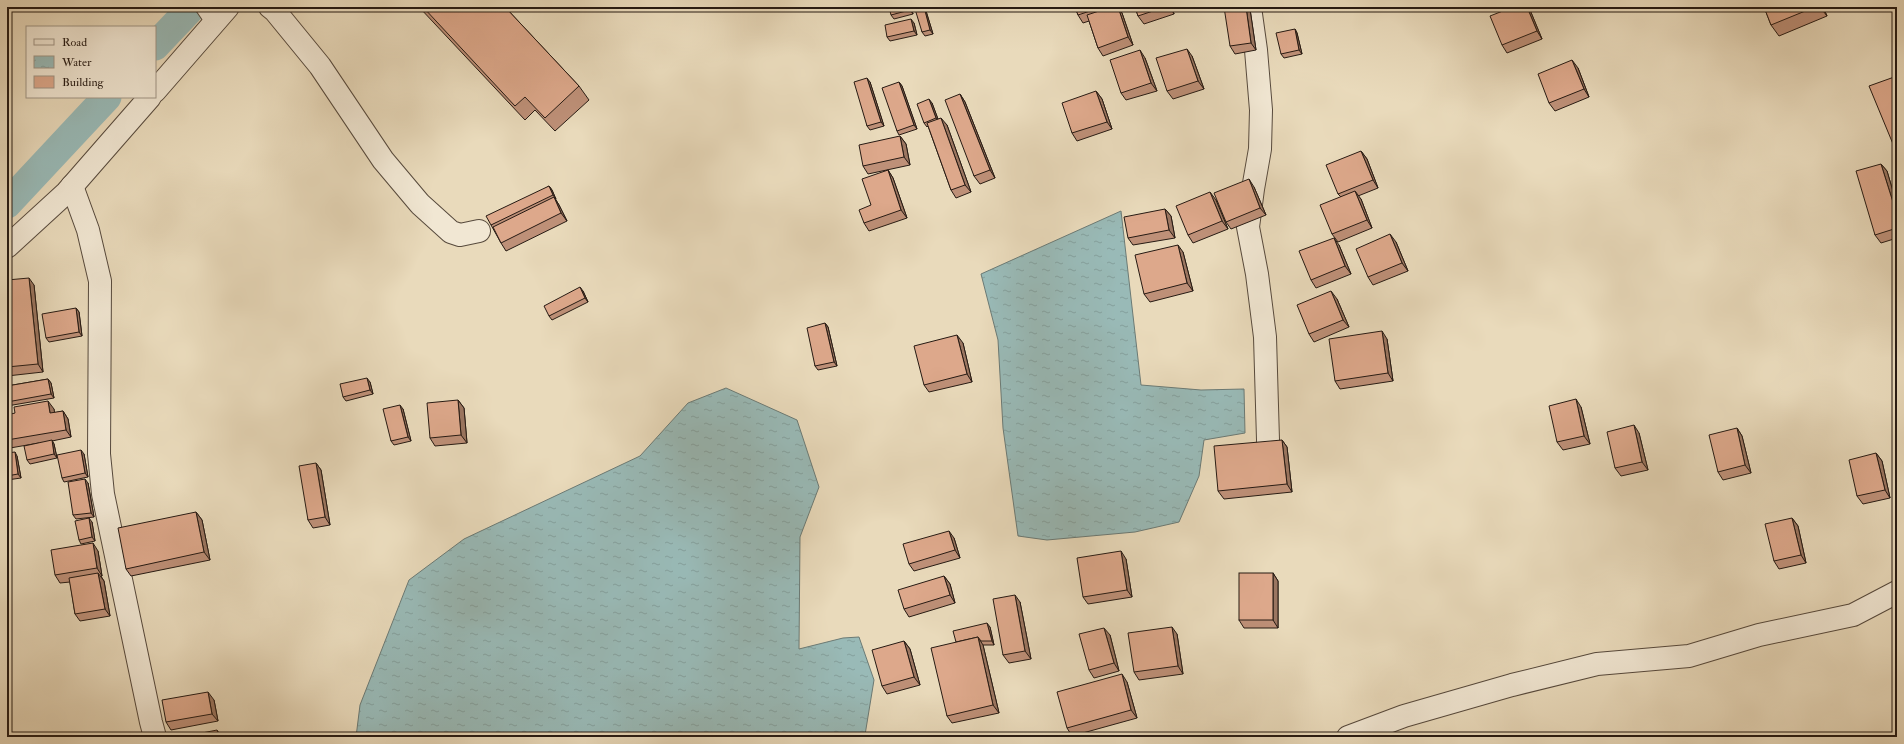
<svg xmlns="http://www.w3.org/2000/svg" width="1904" height="744" font-family="'IM FELL Double Pica',serif">
<defs>
<pattern id="water-ripples" width="26" height="14" patternUnits="userSpaceOnUse"><rect width="26" height="14" fill="#99bab7"/><path d="M2 4q2-2 4 0t4 0M15 11q2-2 4 0t4 0" fill="none" stroke="#849f9c"/></pattern>
</defs>
<rect width="100%" height="100%" fill="#e9dabb"/>
<filter id="stains"><feTurbulence type="fractalNoise" baseFrequency=".005" numOctaves="4"/><feColorMatrix values="0 0 0 0 .2 0 0 0 0 .09 0 0 0 0 .02 0 0 0 .5 -.17"/></filter>
<radialGradient id="worn" r=".72"><stop offset=".6" stop-color="#630" stop-opacity="0"/><stop offset="1" stop-color="#630" stop-opacity=".3"/></radialGradient>
<!-- water -->
<g fill="url(#water-ripples)" stroke="#6b7a75">
<path d="M1121,211L1141,385L1201,390L1244,389L1245,433L1204,440L1199,476L1179,522L1135,532L1047,540L1018,536L1003,428L998,340L981,274Z"/>
<path d="M726,388L797,420L819,487L800,537L799,649L843,638L859,637L874,680L865,735L861,737H356L360,705L409,580L464,539L640,456L688,403Z"/>
</g>
<g fill="none" stroke-linecap="round" stroke-linejoin="round">
<!-- canal -->
<g stroke="#99bab7" stroke-width="29">
<path d="M155,46L192,7"/>
<path d="M7,204L107,97"/>
</g>
<defs>
<path id="service" d="M203,7L214,23"/>
<g id="minor">
<path d="M270,7L275,11L320,66L383,160L420,204L451,232L460,235L479,231"/>
<path d="M1250,7L1256,50L1261,110L1260,149L1253,189L1248,227L1257,274L1265,337L1268,440L1267,471"/>
<path d="M155,91L228,7"/>
<path d="M72,186L88,230L100,281L99,454L103,494L151,722L155,737"/>
<path d="M7,247L67,192L150,97"/>
<path d="M1348,737L1404,716L1512,685L1597,664L1689,656L1759,635L1853,615L1897,592"/>
</g>
</defs>
<!-- service casing -->
<use href="#service" stroke="#574a3d" stroke-width="17"/>
<!-- minor casing -->
<use href="#minor" stroke="#574a3d" stroke-width="24"/>
<!-- service -->
<use href="#service" stroke="#f1e7d3" stroke-width="15"/>
<!-- minor -->
<use href="#minor" stroke="#f1e7d3" stroke-width="22"/>
</g>
<!-- wall -->
<g fill="#be9078" stroke="#261a13">
<path d="M419,7H505L579,86L589,100L555,131L535,110L525,120Z"/>
<path d="M911,7L913,14L894,19L891,15Z"/>
<path d="M924,7L926,11L933,34L925,36L922,32Z"/>
<path d="M1075,7H1118L1122,13L1133,45L1103,56L1098,48L1089,21L1083,23L1078,15Z"/>
<path d="M1135,7H1172L1174,14L1144,24L1138,16Z"/>
<path d="M1764,7H1823L1827,16L1779,36L1771,25Z"/>
<path d="M1250,9L1256,50L1235,54L1230,46Z"/>
<path d="M1530,10L1542,39L1507,53L1502,45Z"/>
<path d="M914,23L917,35L890,41L887,37Z"/>
<path d="M1295,29L1297,33L1302,54L1284,58L1281,54Z"/>
<path d="M1192,56L1204,89L1173,99L1167,91Z"/>
<path d="M1145,58L1157,91L1126,100L1121,93Z"/>
<path d="M1578,68L1589,97L1555,111L1549,103Z"/>
<path d="M1897,76V150L1893,144Z"/>
<path d="M870,82L884,126L870,130L867,126Z"/>
<path d="M899,82L902,86L917,129L899,135L897,131Z"/>
<path d="M1096,91L1102,99L1112,129L1077,141L1072,133Z"/>
<path d="M960,94L965,102L995,178L980,184L974,176Z"/>
<path d="M932,103L938,119L947,125L971,192L956,198L951,190L928,126L927,127L924,123Z"/>
<path d="M900,136L906,144L910,165L868,174L863,166Z"/>
<path d="M1361,151L1367,159L1378,188L1358,196L1361,199L1372,228L1338,242L1332,234L1341,197L1338,194Z"/>
<path d="M1881,164L1887,171L1897,205V238L1881,243L1875,235Z"/>
<path d="M888,170L893,178L907,218L869,231L864,223Z"/>
<path d="M549,186L552,190L556,200L559,205L567,221L506,251L501,243L491,225Z"/>
<path d="M1254,187L1266,215L1231,229L1226,222Z"/>
<path d="M1216,200L1228,229L1193,243L1188,235Z"/>
<path d="M1165,209L1171,216L1175,238L1133,245L1128,238Z"/>
<path d="M1396,242L1408,271L1373,285L1368,277Z"/>
<path d="M1339,245L1351,274L1316,288L1311,280Z"/>
<path d="M1183,252L1193,291L1150,302L1144,294Z"/>
<path d="M7,280L34,285L43,372L7,376Z"/>
<path d="M583,291L588,302L552,320L549,316Z"/>
<path d="M1337,299L1349,327L1314,342L1309,334Z"/>
<path d="M76,308L79,312L82,336L49,342L46,338Z"/>
<path d="M825,323L828,327L837,366L818,370L815,366Z"/>
<path d="M1387,339L1393,381L1340,389L1335,381Z"/>
<path d="M963,343L972,382L929,392L924,385Z"/>
<path d="M48,379L51,383L54,398L7,406V386Z"/>
<path d="M370,382L373,394L346,401L343,397Z"/>
<path d="M458,400L464,408L467,443L435,446L430,438Z"/>
<path d="M1581,407L1590,444L1563,450L1557,442Z"/>
<path d="M54,409V413L63,411L68,419L71,437L52,441L54,444L57,458L30,464L27,460L39,443L10,448L7,444V415Z"/>
<path d="M403,409L411,441L394,445L391,441Z"/>
<path d="M1737,428L1742,436L1751,473L1723,480L1718,472Z"/>
<path d="M1639,433L1648,470L1621,476L1615,468Z"/>
<path d="M1282,440L1287,447L1292,492L1224,499L1218,491Z"/>
<path d="M7,453L17,456L21,478L7,480Z"/>
<path d="M1876,453L1882,461L1890,498L1863,504L1857,496Z"/>
<path d="M84,454L88,477L64,482L62,478Z"/>
<path d="M316,463L321,470L330,525L313,528L308,520Z"/>
<path d="M88,483L94,517L76,519L73,515Z"/>
<path d="M196,512L202,520L210,560L131,576L126,569Z"/>
<path d="M1792,518L1798,526L1806,563L1779,569L1774,561Z"/>
<path d="M92,522L95,541L81,544L79,540Z"/>
<path d="M954,538L960,558L914,571L909,564Z"/>
<path d="M98,551L102,576H101L104,581L110,616L80,621L75,614L70,582L60,583L55,575Z"/>
<path d="M1126,559L1132,597L1088,604L1083,597Z"/>
<path d="M1273,573L1278,581V628H1244L1239,620Z"/>
<path d="M944,576L950,584L955,603L909,617L904,609Z"/>
<path d="M1020,602L1031,659L1009,663L1003,655Z"/>
<path d="M990,627L994,645H983L999,713L952,723L947,716L956,642Z"/>
<path d="M1177,634L1183,674L1139,680L1134,672Z"/>
<path d="M1110,635L1119,671L1094,678L1089,670Z"/>
<path d="M904,641L910,649L920,685L887,694L882,686Z"/>
<path d="M1127,682L1137,718L1072,736L1067,728Z"/>
<path d="M214,700L218,721L171,730L166,722Z"/>
</g>
<!-- shaded-wall -->
<g fill="#9b7661" stroke="#261a13">
<path d="M910,7H911L913,14L910,10Z"/>
<path d="M924,7L926,11L933,34L930,30Z"/>
<path d="M1118,7L1122,13L1133,45L1128,37Z"/>
<path d="M1170,7H1172L1174,14Z"/>
<path d="M1246,7H1249L1250,9L1256,50L1251,43Z"/>
<path d="M1527,7H1528L1530,10L1542,39L1537,31Z"/>
<path d="M1820,7H1823L1827,16Z"/>
<path d="M911,19L914,23L917,35L914,31Z"/>
<path d="M1295,29L1297,33L1302,54L1299,50Z"/>
<path d="M1187,49L1192,56L1204,89L1198,81Z"/>
<path d="M1140,50L1145,58L1157,91L1151,83Z"/>
<path d="M1572,60L1578,68L1589,97L1584,89Z"/>
<path d="M867,78L870,82L884,126L881,122Z"/>
<path d="M899,82L902,86L917,129L914,125Z"/>
<path d="M1096,91L1102,99L1112,129L1107,122Z"/>
<path d="M960,94L965,102L995,178L990,170Z"/>
<path d="M929,99L932,103L939,122L936,118Z"/>
<path d="M941,118L947,125L971,192L965,185Z"/>
<path d="M900,136L906,144L910,165L904,157Z"/>
<path d="M1361,151L1367,159L1378,188L1373,180Z"/>
<path d="M1881,164L1887,171L1897,205V215Z"/>
<path d="M888,170L893,178L907,218L901,210Z"/>
<path d="M1249,179L1254,187L1266,215L1260,208Z"/>
<path d="M549,186L552,190L556,199L553,195Z"/>
<path d="M1355,191L1361,199L1372,228L1367,220Z"/>
<path d="M1210,192L1216,200L1228,229L1222,221Z"/>
<path d="M554,197L559,205L567,221L561,213Z"/>
<path d="M1165,209L1171,216L1175,238L1169,230Z"/>
<path d="M1390,234L1396,242L1408,271L1402,263Z"/>
<path d="M1334,238L1339,245L1351,274L1345,266Z"/>
<path d="M1178,245L1183,252L1193,291L1187,283Z"/>
<path d="M29,278L34,285L43,372L38,364Z"/>
<path d="M580,287L583,291L588,302L585,298Z"/>
<path d="M1331,291L1337,299L1349,327L1343,320Z"/>
<path d="M76,308L79,312L82,336L79,332Z"/>
<path d="M825,323L828,327L837,366L834,362Z"/>
<path d="M1382,331L1387,339L1393,381L1388,373Z"/>
<path d="M957,335L963,343L972,382L967,374Z"/>
<path d="M367,378L370,382L373,394L370,390Z"/>
<path d="M48,379L51,383L54,398L51,394Z"/>
<path d="M1576,399L1581,407L1590,444L1584,436Z"/>
<path d="M458,400L464,408L467,443L461,435Z"/>
<path d="M48,401L54,409L56,421L50,413Z"/>
<path d="M400,405L403,409L411,441L408,437Z"/>
<path d="M63,411L68,419L71,437L66,430Z"/>
<path d="M1634,425L1639,433L1648,470L1642,462Z"/>
<path d="M1737,428L1742,436L1751,473L1745,465Z"/>
<path d="M52,440L54,444L57,458L54,454Z"/>
<path d="M1282,440L1287,447L1292,492L1287,484Z"/>
<path d="M81,450L84,454L88,477L85,473Z"/>
<path d="M15,452L17,456L21,478L18,474Z"/>
<path d="M1876,453L1882,461L1890,498L1885,490Z"/>
<path d="M316,463L321,470L330,525L325,517Z"/>
<path d="M85,479L88,483L94,517L91,513Z"/>
<path d="M196,512L202,520L210,560L204,552Z"/>
<path d="M89,518L92,522L95,541L92,537Z"/>
<path d="M1792,518L1798,526L1806,563L1801,555Z"/>
<path d="M949,531L954,538L960,558L955,550Z"/>
<path d="M93,543L98,551L102,576L97,568Z"/>
<path d="M1121,551L1126,559L1132,597L1127,590Z"/>
<path d="M98,573L104,581L110,616L105,609Z"/>
<path d="M1273,573L1278,581V628L1273,620Z"/>
<path d="M944,576L950,584L955,603L950,595Z"/>
<path d="M1015,595L1020,602L1031,659L1025,651Z"/>
<path d="M987,623L990,627L994,645L992,641Z"/>
<path d="M1172,627L1177,634L1183,674L1178,666Z"/>
<path d="M1104,628L1110,635L1119,671L1114,663Z"/>
<path d="M978,637L983,645L999,713L993,705Z"/>
<path d="M904,641L910,649L920,685L914,677Z"/>
<path d="M1122,674L1127,682L1137,718L1131,710Z"/>
<path d="M208,692L214,700L218,721L212,714Z"/>
<path d="M217,730L222,737H219Z"/>
</g>
<!-- building -->
<g fill="#dda88b" stroke="#261a13">
<path d="M423,7H505L579,86L545,118L525,97L515,106Z"/>
<path d="M889,7H910V10L891,15Z"/>
<path d="M924,7L930,30L922,32L915,9Z"/>
<path d="M1075,7H1102L1078,15Z"/>
<path d="M1111,7H1118L1128,37L1098,48L1087,15Z"/>
<path d="M1135,7H1165L1138,16Z"/>
<path d="M1224,7H1246L1251,43L1230,46Z"/>
<path d="M1513,7H1527L1537,31L1502,45L1490,16Z"/>
<path d="M1764,7H1815L1771,25Z"/>
<path d="M911,19L914,31L887,37L885,25Z"/>
<path d="M1295,29L1299,50L1281,54L1276,33Z"/>
<path d="M1187,49L1198,81L1167,91L1156,58Z"/>
<path d="M1140,50L1151,83L1121,93L1110,60Z"/>
<path d="M1572,60L1584,89L1549,103L1538,74Z"/>
<path d="M1897,76V142L1893,144L1869,86Z"/>
<path d="M867,78L881,122L867,126L854,82Z"/>
<path d="M899,82L914,125L897,131L882,88Z"/>
<path d="M1096,91L1107,122L1072,133L1062,103Z"/>
<path d="M960,94L990,170L974,176L945,100Z"/>
<path d="M929,99L936,118L924,123L917,104Z"/>
<path d="M941,118L965,185L951,190L927,123Z"/>
<path d="M900,136L904,157L863,166L859,145Z"/>
<path d="M1361,151L1373,180L1338,194L1326,165Z"/>
<path d="M1881,164L1897,215V228L1875,235L1856,171Z"/>
<path d="M888,170L901,210L864,223L859,210L871,205L862,179Z"/>
<path d="M1249,179L1260,208L1226,222L1214,193Z"/>
<path d="M549,186L553,195L491,225L486,216Z"/>
<path d="M1355,191L1367,220L1332,234L1320,205Z"/>
<path d="M1210,192L1222,221L1188,235L1176,206Z"/>
<path d="M554,197L561,213L501,243L493,227Z"/>
<path d="M1165,209L1169,230L1128,238L1124,217Z"/>
<path d="M1390,234L1402,263L1368,277L1356,249Z"/>
<path d="M1334,238L1345,266L1311,280L1299,251Z"/>
<path d="M1178,245L1187,283L1144,294L1135,255Z"/>
<path d="M29,278L38,364L7,367V280Z"/>
<path d="M580,287L585,298L549,316L544,306Z"/>
<path d="M1331,291L1343,320L1309,334L1297,305Z"/>
<path d="M76,308L79,332L46,338L42,314Z"/>
<path d="M825,323L834,362L815,366L807,328Z"/>
<path d="M1382,331L1388,373L1335,381L1329,339Z"/>
<path d="M957,335L967,374L924,385L914,346Z"/>
<path d="M367,378L370,390L343,397L340,384Z"/>
<path d="M48,379L51,394L7,402V386Z"/>
<path d="M1576,399L1584,436L1557,442L1549,406Z"/>
<path d="M458,400L461,435L430,438L427,403Z"/>
<path d="M48,401L50,413L63,411L66,430L7,440V415L15,413L14,407Z"/>
<path d="M400,405L408,437L391,441L383,409Z"/>
<path d="M1634,425L1642,462L1615,468L1607,432Z"/>
<path d="M1737,428L1745,465L1718,472L1709,435Z"/>
<path d="M52,440L54,454L27,460L24,446Z"/>
<path d="M1282,440L1287,484L1218,491L1214,446Z"/>
<path d="M81,450L85,473L62,478L57,455Z"/>
<path d="M15,452L18,474L7,476V453Z"/>
<path d="M1876,453L1885,490L1857,496L1849,460Z"/>
<path d="M316,463L325,517L308,520L299,466Z"/>
<path d="M85,479L91,513L73,515L68,482Z"/>
<path d="M196,512L204,552L126,569L118,528Z"/>
<path d="M89,518L92,537L79,540L75,521Z"/>
<path d="M1792,518L1801,555L1774,561L1765,524Z"/>
<path d="M949,531L955,550L909,564L903,544Z"/>
<path d="M93,543L97,568L55,575L51,550Z"/>
<path d="M1121,551L1127,590L1083,597L1077,558Z"/>
<path d="M98,573L105,609L75,614L69,578Z"/>
<rect x="1239" y="573" width="34" height="47"/>
<path d="M944,576L950,595L904,609L898,590Z"/>
<path d="M1015,595L1025,651L1003,655L993,599Z"/>
<path d="M987,623L992,641H981L978,637L956,642L953,631Z"/>
<path d="M1172,627L1178,666L1134,672L1128,633Z"/>
<path d="M1104,628L1114,663L1089,670L1079,634Z"/>
<path d="M978,637L993,705L947,716L931,648Z"/>
<path d="M904,641L914,677L882,686L872,650Z"/>
<path d="M1122,674L1131,710L1067,728L1057,692Z"/>
<path d="M208,692L212,714L166,722L162,700Z"/>
<path d="M217,730L219,737H182Z"/>
</g>
<!-- margin -->
<rect width="1904" height="744" fill="none" stroke="#e9dabb" stroke-width="24"/>
<rect x="8" y="8" width="1888" height="728" fill="none" stroke="#261a13" stroke-width="2"/>
<rect x="12" y="12" width="1880" height="720" fill="none" stroke="#261a13"/>
<!-- legend -->
<rect x="26" y="26" width="130" height="72" fill="#f1e7d3" stroke="#a09586"/>
<rect x="34" y="39" width="20" height="6" fill="#f1e7d3" stroke="#a09586"/>
<text x="62" y="46" font-size="12" fill="#261a13">Road</text>
<rect x="34" y="56" width="20" height="12" fill="url(#water-ripples)" stroke="#a09586"/>
<text x="62" y="66" font-size="12" fill="#261a13">Water</text>
<rect x="34" y="76" width="20" height="12" fill="#dda88b" stroke="#a09586"/>
<text x="62" y="86" font-size="12" fill="#261a13">Building</text>
<rect width="100%" height="100%" filter="url(#stains)"/>
<rect width="100%" height="100%" fill="url(#worn)"/>
</svg>
